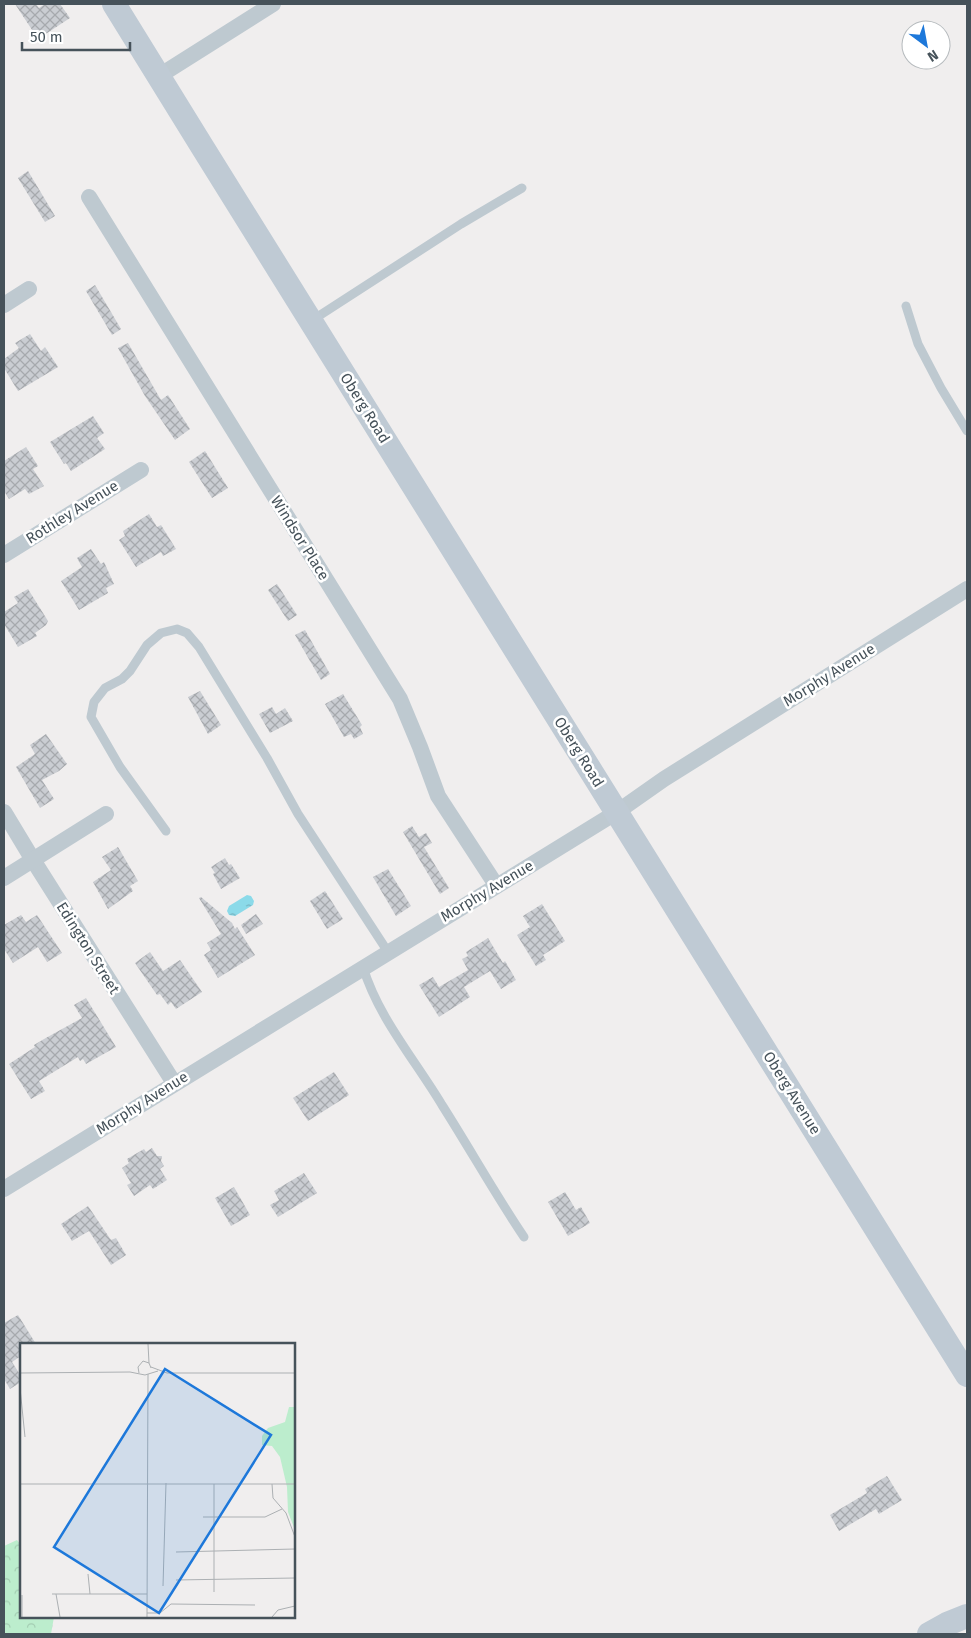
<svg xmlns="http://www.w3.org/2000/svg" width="971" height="1638" font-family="'Fira Sans',sans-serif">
<defs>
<pattern id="forest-crowns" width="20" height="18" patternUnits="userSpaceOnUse" patternTransform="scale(1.25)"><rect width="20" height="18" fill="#bcedcd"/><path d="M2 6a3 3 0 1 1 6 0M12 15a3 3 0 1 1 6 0" fill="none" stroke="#a3cdb2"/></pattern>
<pattern id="water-ripples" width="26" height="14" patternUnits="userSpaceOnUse" patternTransform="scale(1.25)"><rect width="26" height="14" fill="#8bdae9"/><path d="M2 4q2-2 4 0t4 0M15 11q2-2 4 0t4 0" fill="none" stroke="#73b3c0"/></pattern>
<pattern id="building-cross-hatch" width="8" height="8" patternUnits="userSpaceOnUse" patternTransform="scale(1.25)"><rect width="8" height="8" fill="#cacdd2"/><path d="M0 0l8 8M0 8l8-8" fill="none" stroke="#a6a9ad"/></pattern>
</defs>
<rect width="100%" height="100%" fill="#f0eeee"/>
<!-- forest -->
<path fill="url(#forest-crowns)" d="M17,1540L21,1545V1617H54L51,1634H4V1546Z"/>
<!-- water -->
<path fill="url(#water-ripples)" d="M247,895L251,896L254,901L253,905L235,916L229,915L227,911L229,906Z"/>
<!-- building -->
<g fill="url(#building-cross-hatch)">
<path d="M15,4H36L39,8L45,4H60L70,18L38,39Z"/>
<path d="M28,171L55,216L45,222L18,178Z"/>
<path d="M95,285L121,329L112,335L86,291Z"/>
<path d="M30,334L41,351L45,347L58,367L18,391L4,368V359L19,348L15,343Z"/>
<path d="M128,343L161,400L168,395L190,429L175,440L145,396L118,348Z"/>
<path d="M93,416L104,433L97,438L105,449L71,471L66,463L64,464L50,442Z"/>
<path d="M26,447L38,466L33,469L44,486L29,494L25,489L9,499L4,491V461Z"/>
<path d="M205,451L228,488L212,498L189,462Z"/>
<path d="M149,514L157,527L161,525L176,549L163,556L161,552L136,567L119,540L125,536L123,531Z"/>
<path d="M91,549L101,564L104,562L114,584L106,588L108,593L79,610L61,581L82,567L77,558Z"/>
<path d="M277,584L297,615L288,621L268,590Z"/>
<path d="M28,589L48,621L46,625L35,633L37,636L18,647L4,624V612L18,603L14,597Z"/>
<path d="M305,630L330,674L321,680L295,635Z"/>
<path d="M200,691L221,725L208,734L188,697Z"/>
<path d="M343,694L362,725L360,727L363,734L354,739L351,734L344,737L325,704Z"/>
<path d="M272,707L276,714L285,708L293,721L270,733L259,714Z"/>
<path d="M46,734L67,764L59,771L42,780L54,799L40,808L16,767L35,754L30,745Z"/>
<path d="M412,826L419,837L426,833L432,843L424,847L449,888L440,894L403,832Z"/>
<path d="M118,847L138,881L130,886L133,891L108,909L93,882L111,870L102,857Z"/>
<path d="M225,858L229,865L231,864L240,878L221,889L213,874L215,873L211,867Z"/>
<path d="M388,869L411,906L396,916L373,877Z"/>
<path d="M325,891L343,919L327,929L310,901Z"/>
<path d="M201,897L232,923L235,929L237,927L255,955L218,978L204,955L211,950L207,943L221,934L199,898Z"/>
<path d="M542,904L565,941L543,955L546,960L536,966L517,935L530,927L523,916Z"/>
<path d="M256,914L263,924L246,934L241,925Z"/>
<path d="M21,915L26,922L37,915L62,953L47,962L38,947L13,963L4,949V925Z"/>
<path d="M488,938L503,963L505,961L516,980L501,989L490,971L464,987L470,997L439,1017L419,985L433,977L439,987L468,970L462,959L468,956L466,952Z"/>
<path d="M150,952L163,971L180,960L202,992L176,1009L171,1002L168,1005L160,994L157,995L135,963Z"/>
<path d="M86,998L116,1047L86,1064L83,1059L80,1061L78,1057L39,1081L45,1091L31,1099L9,1064L35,1047L34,1045L44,1039L82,1018L74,1005Z"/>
<path d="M334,1072L349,1095L308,1121L293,1098Z"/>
<path d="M152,1148L157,1156H162L161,1161L164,1166L160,1169L167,1180L153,1189L150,1185L134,1196L127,1185L131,1183L122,1168L129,1163L127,1159L144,1149L146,1152Z"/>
<path d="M304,1173L317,1193L278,1217L270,1205L279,1200L274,1191Z"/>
<path d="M234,1187L250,1215L231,1226L215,1198Z"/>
<path d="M565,1192L576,1210L581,1207L590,1223L568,1236L548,1202Z"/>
<path d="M88,1206L111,1240L116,1238L126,1255L111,1265L89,1231L72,1241L61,1224Z"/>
<path d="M18,1315L36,1344H21V1356L12,1362L21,1376V1382L10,1389L4,1379V1323Z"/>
<path d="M887,1476L902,1500L879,1514L876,1509L839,1531L830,1515L867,1493L865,1489Z"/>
</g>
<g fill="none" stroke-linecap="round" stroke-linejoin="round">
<!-- lane -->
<g stroke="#bec9d0" stroke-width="9">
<path d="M906,306L918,344L941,388L967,431"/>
<path d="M311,321L461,224L522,188"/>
<path d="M166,831L120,767L91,717L94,702L105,688L122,679L130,671L147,645L161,633L177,629L187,633L199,647L267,758L298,814L388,952"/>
<path d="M363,967C378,1017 415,1060 442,1105C470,1149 495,1194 524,1237"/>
</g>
<!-- street -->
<g stroke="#bec9d0" stroke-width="16">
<path d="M159,76L273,4"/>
<path d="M89,197L400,699L420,747L438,796L496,885"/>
<path d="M4,305L29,289"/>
<path d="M4,555L141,470"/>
<path d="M4,812L33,860L174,1083"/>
<path d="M4,878L106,814"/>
<path d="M4,1189L617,812L664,779L967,589"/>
</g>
<!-- secondary -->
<g stroke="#bfcad4" stroke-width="24">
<path d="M114,4L203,148L967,1375"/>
<path d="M929,1634L947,1624L967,1616"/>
</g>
</g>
<g text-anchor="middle" stroke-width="5" stroke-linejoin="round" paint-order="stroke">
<!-- street labels -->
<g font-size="15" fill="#46525a" stroke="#fff">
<text transform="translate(365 408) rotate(58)" y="5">Oberg Road</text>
<text transform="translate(72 512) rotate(-32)" y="5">Rothley Avenue</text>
<text transform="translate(300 538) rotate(58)" y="5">Windsor Place</text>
<text transform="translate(829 675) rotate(-32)" y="5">Morphy Avenue</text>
<text transform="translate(579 752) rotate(58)" y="5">Oberg Road</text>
<text transform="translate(487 891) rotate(-31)" y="5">Morphy Avenue</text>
<text transform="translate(88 948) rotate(58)" y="5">Edington Street</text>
<text transform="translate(792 1093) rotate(58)" y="5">Oberg Avenue</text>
<text transform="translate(142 1103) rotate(-32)" y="5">Morphy Avenue</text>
</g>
</g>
<!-- overview -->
<g transform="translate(20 1343)">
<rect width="275" height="275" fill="#f0eeee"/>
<path d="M269,64H275V187L268,169L267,144L260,114L252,103L242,102V93L248,85L265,79Z" fill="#bcedcd"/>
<path fill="none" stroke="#acb0b3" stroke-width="1" d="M128,1L129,20M131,24L147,30H275M0,30L110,29L125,32L138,28M119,30L118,24L123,18L129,20L131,25M0,45L5,94M0,141H275M252,141L253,155L266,170L275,194M183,174H245L262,166M156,209L275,206M68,231L70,251M156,237L275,235M143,243L146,140M194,249V141M32,251H127M36,251L40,274M2,252V274M127,270H140L151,261L235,262M127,274L128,31M252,274L258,267L275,263"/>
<path fill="#1d78da" fill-opacity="0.15" stroke="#1d78da" stroke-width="2.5" d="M145,26L251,92L139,270L34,204Z"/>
<rect width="275" height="275" fill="none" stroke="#46525a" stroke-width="2.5"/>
</g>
<!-- border -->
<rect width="971" height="1638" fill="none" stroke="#46525a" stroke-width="10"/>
<!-- north arrow -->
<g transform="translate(926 45) rotate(148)"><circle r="24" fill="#ffffff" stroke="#b5babd"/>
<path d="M0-4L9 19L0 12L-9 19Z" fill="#1d78da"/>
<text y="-8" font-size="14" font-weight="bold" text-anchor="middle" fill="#46525a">N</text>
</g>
<!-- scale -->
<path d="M22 42v8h108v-8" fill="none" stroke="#46525a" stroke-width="2.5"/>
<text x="30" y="42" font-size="15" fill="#46525a" stroke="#ffffff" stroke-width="4" paint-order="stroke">50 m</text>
</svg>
